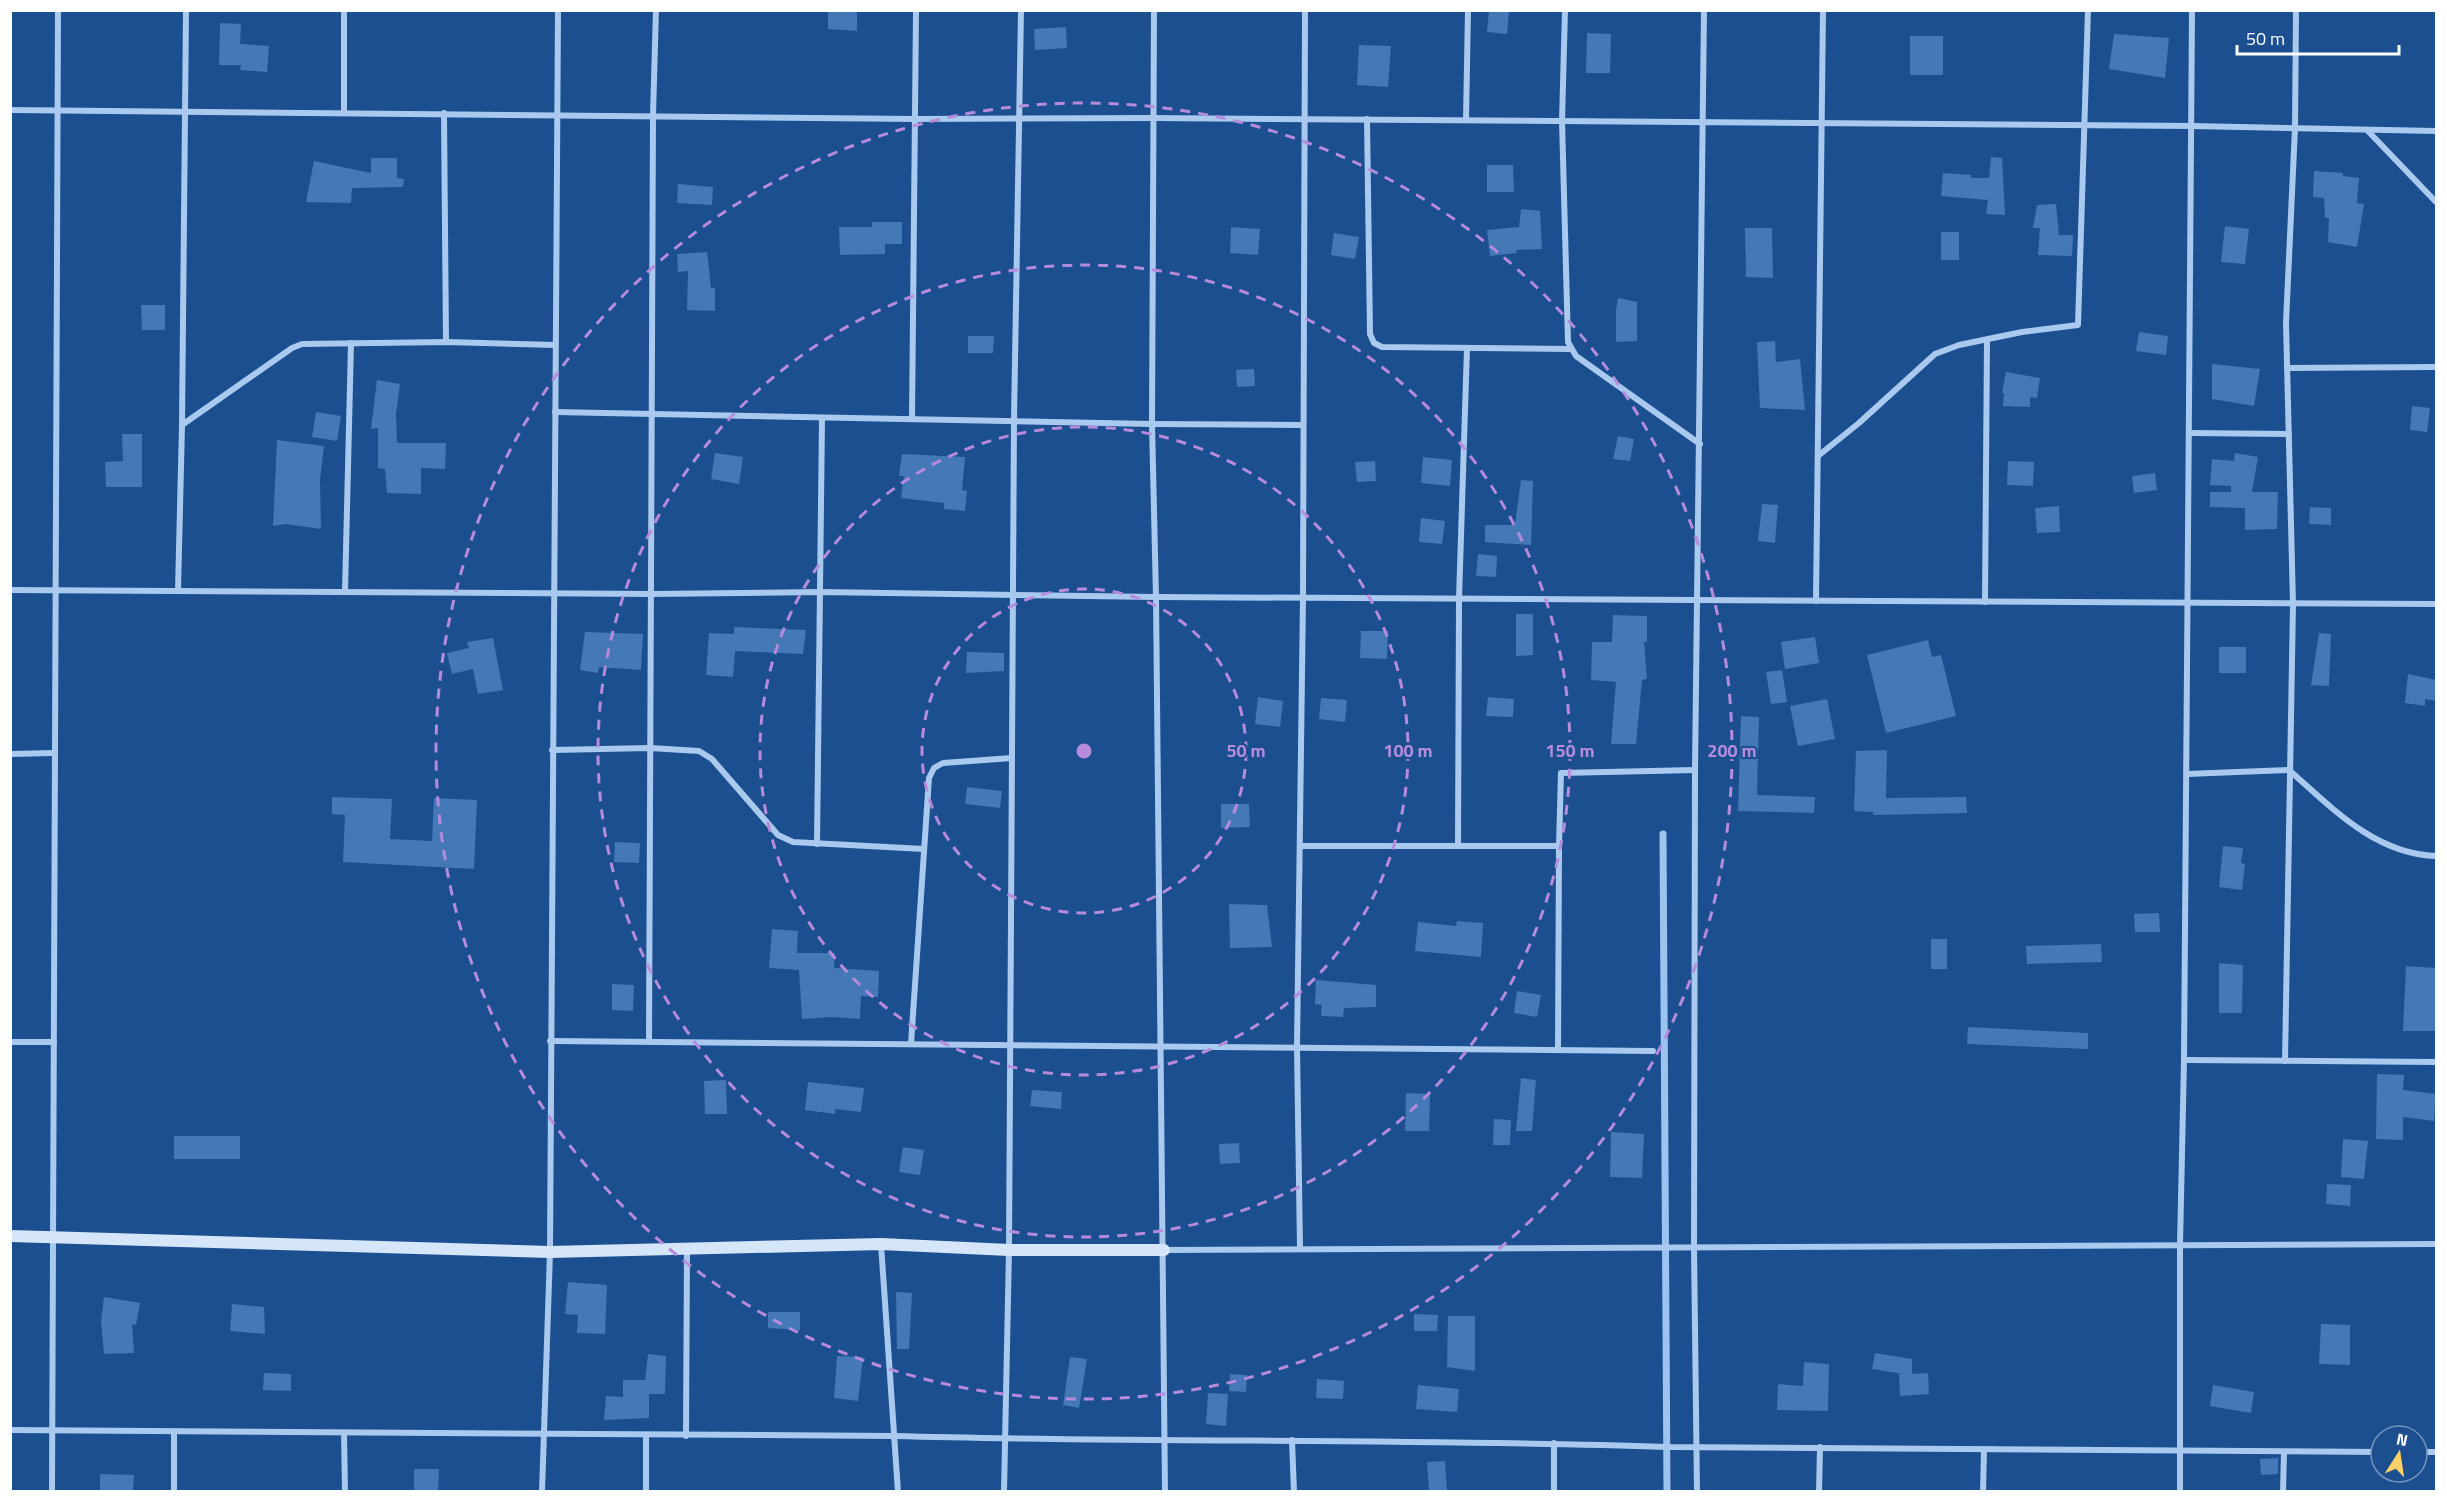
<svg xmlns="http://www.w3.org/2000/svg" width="2447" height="1502" font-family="'Titillium Web',sans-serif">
<rect width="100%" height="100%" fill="#1b4f8f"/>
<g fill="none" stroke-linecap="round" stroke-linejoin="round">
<!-- stream -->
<path stroke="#9cc4f0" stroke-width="7" d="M1663,834L1667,1492"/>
</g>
<!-- building -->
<g fill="#4478b7">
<path d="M828,10H857V31L828,29Z"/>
<path d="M1489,10H1509L1507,34L1487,32Z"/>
<path d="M220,23L241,24L240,44L269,46L267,72L240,70L241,65H219Z"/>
<path d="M1066,27L1067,48L1035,50L1034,29Z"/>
<path d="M1587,33L1611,34L1610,73H1586Z"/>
<path d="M2114,34L2169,38L2165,78L2109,69Z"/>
<rect x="1910" y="36" width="33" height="39"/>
<path d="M1359,45L1391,46L1388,87L1357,85Z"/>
<path d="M1991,157L2002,158L2005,215L1986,214L1988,200L1941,196L1943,173L1971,175V178H1989Z"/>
<path d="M371,158H397V178L404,179L403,187L352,188L351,203L306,202L314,161L371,173Z"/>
<path d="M1487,165H1513L1514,192H1487Z"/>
<path d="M2314,171L2343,173V176L2359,178L2357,203L2364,204L2357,247L2328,242L2329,218H2325L2324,198L2313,197Z"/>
<path d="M678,184L713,187L712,205L677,203Z"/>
<path d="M2056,204L2059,235H2073L2072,256L2038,255L2040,228H2033L2037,205Z"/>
<path d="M1521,209L1540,211L1542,249L1516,250L1517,253L1490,256L1487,230L1519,227Z"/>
<path d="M872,222H902V244H885V254L840,255L839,227H872Z"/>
<path d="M2225,226L2249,229L2245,264L2221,262Z"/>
<path d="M1231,227L1260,229L1258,255L1230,253Z"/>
<path d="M1745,228H1772L1773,278L1746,277Z"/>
<rect x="1941" y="232" width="18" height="28"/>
<path d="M1334,233L1359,237L1355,259L1331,255Z"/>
<path d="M707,252L711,288H715V311L687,310L688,271L678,272L677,254Z"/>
<path d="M1618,298L1637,302V341L1616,342V310Z"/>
<path d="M141,305H165V330H142Z"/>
<path d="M2139,332L2168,336L2166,355L2136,351Z"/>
<path d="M968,336H994L993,353H968Z"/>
<path d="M1775,341L1776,362L1800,359L1805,410L1760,408L1757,342Z"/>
<path d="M2212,364L2260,369L2254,406L2212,399Z"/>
<path d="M1254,369L1255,386L1237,387L1236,370Z"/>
<path d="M2006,372L2040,378L2037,398L2030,397V407L2003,406L2004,393H2002Z"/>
<path d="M377,380L400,384L396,414L397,443H446L445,469L421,468V494L387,493L385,469L378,468V428L371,429Z"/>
<path d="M2412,406L2430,408L2427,432L2410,430Z"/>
<path d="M316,412L341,416L337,441L312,437Z"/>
<path d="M122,434H142V487H106L105,462L123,461Z"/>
<path d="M1618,436L1634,439L1630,461L1613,459Z"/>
<path d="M277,440L324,446L320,480L321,529L286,524L273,526Z"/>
<path d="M715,453L743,457L739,484L711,479Z"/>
<path d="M2235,453L2258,457L2252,492H2278L2277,529L2245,530V508L2210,507V492H2231V486L2210,485L2212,459L2234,461Z"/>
<path d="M902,454L965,457L962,490L967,491L965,511L944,509V503L901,498L904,476H899Z"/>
<path d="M1423,457L1452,460L1450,486L1421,483Z"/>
<path d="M1375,461L1376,481L1357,482L1355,462Z"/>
<path d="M2008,461L2034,462L2033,486L2007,485Z"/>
<path d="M2155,473L2157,490L2134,493L2132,476Z"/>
<path d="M1521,480L1533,481L1531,545L1485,542V525H1515Z"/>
<path d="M1762,504L1778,505L1775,543L1758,541Z"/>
<path d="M2059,506L2060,532L2037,533L2035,508Z"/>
<path d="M2310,507L2331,508V525L2309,524Z"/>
<path d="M1421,518L1445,521L1442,544L1419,542Z"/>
<path d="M1478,554L1497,556L1496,577L1476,576Z"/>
<path d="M1516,614H1533V655L1516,656Z"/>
<path d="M1613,615L1647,616V642H1644L1647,679L1642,680L1636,744H1611L1616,682L1591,680L1592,642H1612Z"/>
<path d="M734,627L806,630L803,654L735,651L733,677L706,675L709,633L734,634Z"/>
<path d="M1361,631H1388L1387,659L1360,658Z"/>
<path d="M585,632L643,634L641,670L599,667L598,673L580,670Z"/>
<path d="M2319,633L2331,634L2329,686L2311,685Z"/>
<path d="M1815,637L1819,663L1785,669L1781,642Z"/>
<path d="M493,638L503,690L478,694L473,669L452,674L447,653L469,648L467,642Z"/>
<path d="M1928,640L1932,657L1941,655L1956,716L1886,733L1867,655Z"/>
<rect x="2219" y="647" width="27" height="26"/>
<path d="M967,652L1004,653V671L966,673Z"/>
<path d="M1782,670L1787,702L1771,704L1766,672Z"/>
<path d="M2408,674L2436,680V701L2425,699V706L2405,703Z"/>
<path d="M1258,697L1283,701L1280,727L1255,724Z"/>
<path d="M1488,697L1514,699L1513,717L1486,716Z"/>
<path d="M1321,698L1347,700L1345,722L1319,719Z"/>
<path d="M1827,699L1835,739L1798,746L1790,706Z"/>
<path d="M1741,716L1759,717L1757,795L1815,797L1814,813L1738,811Z"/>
<path d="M1887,750L1886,798L1966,797L1967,813L1873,815V812L1854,811L1856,751Z"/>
<path d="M967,787L1002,791L1000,808L965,804Z"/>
<path d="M332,797L392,799L390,839L432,841L434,798L477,800L474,869L343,862L345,815L332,814Z"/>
<path d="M1221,804H1249L1250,827L1221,828Z"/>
<path d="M615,842L640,843L639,863L614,862Z"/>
<path d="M2223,846L2243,848L2241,863L2245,864L2242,890L2219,887Z"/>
<path d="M1229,904L1267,905L1272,947L1230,948Z"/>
<path d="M2159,913L2160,932H2135L2134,914Z"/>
<path d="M1457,921L1483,923L1481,957L1415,951L1418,922L1456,926Z"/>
<path d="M772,929L798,931L797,953H835L834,968L879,971L878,997L861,996L860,1019L832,1017L802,1019L799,970L769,968Z"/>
<rect x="1931" y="939" width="16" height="30"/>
<path d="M2101,944L2102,962L2027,964L2026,946Z"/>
<path d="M2219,963L2243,965L2242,1013H2219Z"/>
<path d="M2406,966L2436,968V1031H2403Z"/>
<path d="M1316,980L1376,985V1007L1344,1008L1343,1017L1321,1016L1322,1005L1315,1004Z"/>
<path d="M612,984L634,985L633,1011L612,1010Z"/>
<path d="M1517,991L1541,995L1537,1017L1514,1013Z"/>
<path d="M1968,1027L2088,1033V1049L1967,1044Z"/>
<path d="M2377,1074L2404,1075L2403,1090L2436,1094L2434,1121L2403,1117V1140L2376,1139Z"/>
<path d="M1521,1078L1536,1080L1532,1131H1516Z"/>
<path d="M726,1080L727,1114H705L704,1081Z"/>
<path d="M808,1082L864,1088L861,1112L835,1109V1114L805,1110Z"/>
<path d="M1032,1090L1062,1092L1061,1109L1030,1106Z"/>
<path d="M1406,1093L1430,1094L1429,1131H1405Z"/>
<path d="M1494,1119L1511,1120L1510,1145H1493Z"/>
<path d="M1611,1132L1644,1134L1642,1178L1610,1177Z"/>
<rect x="174" y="1136" width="66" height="23"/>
<path d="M2343,1139L2368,1141L2364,1179L2341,1177Z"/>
<path d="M1239,1143L1240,1163L1220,1164L1219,1144Z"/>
<path d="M903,1147L924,1150L920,1175L899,1172Z"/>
<path d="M2327,1184L2351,1185L2350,1206L2326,1204Z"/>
<path d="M568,1282L607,1285L605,1334L577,1333L578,1315L565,1314Z"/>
<path d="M896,1292L912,1293L909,1349H897Z"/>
<path d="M104,1297L140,1303L136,1325L132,1324L134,1353L104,1354L101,1322Z"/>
<path d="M232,1304L264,1307L265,1334L230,1331Z"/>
<path d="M768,1312H800V1330L768,1328Z"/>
<path d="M1414,1314L1438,1315L1437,1331H1414Z"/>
<path d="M1448,1316H1475V1371L1447,1367Z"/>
<path d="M2321,1324L2350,1325V1365L2319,1364Z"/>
<path d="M1875,1353L1912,1359V1374L1928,1373L1929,1394L1900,1396L1899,1374H1903L1872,1369Z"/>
<path d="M648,1354L666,1356L665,1394H649V1418L604,1420L606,1396L623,1397V1380H645Z"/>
<path d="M837,1356L863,1357L858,1401L834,1398Z"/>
<path d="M1070,1357L1087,1359L1079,1408L1063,1405Z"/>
<path d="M1804,1362L1829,1364L1828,1411L1777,1410L1778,1384L1803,1386Z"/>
<path d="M264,1373L291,1374V1391L263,1390Z"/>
<path d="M1230,1374L1247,1375L1246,1392L1229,1391Z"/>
<path d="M1317,1379L1344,1381L1343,1399L1316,1398Z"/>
<path d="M1418,1385L1459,1389L1457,1412L1416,1409Z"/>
<path d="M2213,1385L2254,1392L2251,1413L2210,1406Z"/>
<path d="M1208,1393L1228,1394L1226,1426L1206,1424Z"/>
<path d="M2278,1458V1474L2261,1475L2260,1459Z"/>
<path d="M1445,1461L1447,1491H1429L1427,1462Z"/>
<path d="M414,1469H439L438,1491H414Z"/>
<path d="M100,1474L134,1475L133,1491H100Z"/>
</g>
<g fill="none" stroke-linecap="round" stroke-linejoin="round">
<!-- street -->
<g stroke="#a9c9ee" stroke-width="6">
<path d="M1154,10L1152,424L1156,597L1165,1492"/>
<path d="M1565,10L1562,121L1568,342L1576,356L1700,444"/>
<path d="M10,110L915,119L1153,118L2192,126L2436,131"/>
<path d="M344,112V10"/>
<path d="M444,113L446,342"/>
<path d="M1367,119L1370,334L1374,343L1382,347L1570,349"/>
<path d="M1466,120L1468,10"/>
<path d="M2367,130L2436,202"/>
<path d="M2287,368L2436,367"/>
<path d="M555,412L1152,424L1303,425"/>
<path d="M912,419L916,10"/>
<path d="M182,425L292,348L302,344L446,342L555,345"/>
<path d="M2190,433L2289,434"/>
<path d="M1818,456L1859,423L1935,354L1959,345L2022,332L2078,325L2088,10"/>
<path d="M10,590L651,594L820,592L1156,597L2436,604"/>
<path d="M178,591L182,425L186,10"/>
<path d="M345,592L351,343"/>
<path d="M1816,601L1823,10"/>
<path d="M1985,602L1987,340"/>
<path d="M552,750L650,748L699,751L712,759L778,835L793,842L924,849"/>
<path d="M10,754L54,753"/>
<path d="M2187,774L2289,770C2332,808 2375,854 2436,856"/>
<path d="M817,844L822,419"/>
<path d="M1300,846H1559L1561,773L1695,770"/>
<path d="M1458,846L1459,599L1467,348"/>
<path d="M550,1041L1653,1051"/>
<path d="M10,1042H54"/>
<path d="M649,1042L653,115L656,10"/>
<path d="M911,1044L929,778L934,768L943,763L1012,758"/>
<path d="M1558,1050L1559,846"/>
<path d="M2184,1060L2436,1062"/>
<path d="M2285,1061L2293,604L2286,323L2295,128L2296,10"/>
<path d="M881,1244L898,1492"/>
<path d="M1300,1249L1297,1047L1303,598L1305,10"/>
<path d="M1164,1250L2436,1244"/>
<path d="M10,1430L894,1436C1152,1443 1409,1438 1667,1447L2381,1452"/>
<path d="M174,1432V1492"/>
<path d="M344,1433L345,1492"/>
<path d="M646,1436V1492"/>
<path d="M686,1436L687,1250"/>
<path d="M1292,1440L1294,1492"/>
<path d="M1554,1443V1492"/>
<path d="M2417,1452H2436"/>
<path d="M52,1492L58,10"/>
<path d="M542,1492L550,1252L558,10"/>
<path d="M1004,1492L1009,1250L1014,420L1021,10"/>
<path d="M1697,1492L1694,1247L1695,770L1704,10"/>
<path d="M1819,1492L1820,1447"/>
<path d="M1983,1492L1984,1449"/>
<path d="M2180,1492V1245L2184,1060L2192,10"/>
<path d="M2283,1492L2284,1452"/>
</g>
<!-- secondary -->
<path stroke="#d6e6fa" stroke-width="12" d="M10,1236L550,1252L881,1244L1009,1250H1164"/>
</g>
<!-- distance rings -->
<g fill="none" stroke="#b68bdc" stroke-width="3" stroke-dasharray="10 8">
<circle cx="1084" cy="751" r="162"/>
<circle cx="1084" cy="751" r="324"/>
<circle cx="1084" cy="751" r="486"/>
<circle cx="1084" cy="751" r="648"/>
</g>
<circle cx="1084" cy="751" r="9" fill="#b68bdc" stroke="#1b4f8f" stroke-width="3"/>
<g font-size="18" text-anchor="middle" font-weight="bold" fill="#b68bdc" stroke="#1b4f8f" stroke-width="4.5" stroke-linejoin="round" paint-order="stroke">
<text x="1246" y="757">50 m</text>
<text x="1408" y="757">100 m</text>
<text x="1570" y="757">150 m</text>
<text x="1732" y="757">200 m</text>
</g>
<!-- border -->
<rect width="2447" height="1502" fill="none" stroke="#ffffff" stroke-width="24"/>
<!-- north arrow -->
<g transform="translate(2399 1454) rotate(12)"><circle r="28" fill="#1b4f8f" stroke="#7695bc" stroke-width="1.5"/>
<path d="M0-4.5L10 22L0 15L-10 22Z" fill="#ffd166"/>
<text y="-9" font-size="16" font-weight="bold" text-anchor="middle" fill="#ffffff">N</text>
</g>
<!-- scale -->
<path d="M2237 45v9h162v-9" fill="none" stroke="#ffffff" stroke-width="3"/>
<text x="2246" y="45" font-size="18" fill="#ffffff" stroke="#1b4f8f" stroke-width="4.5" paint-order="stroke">50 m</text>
</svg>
